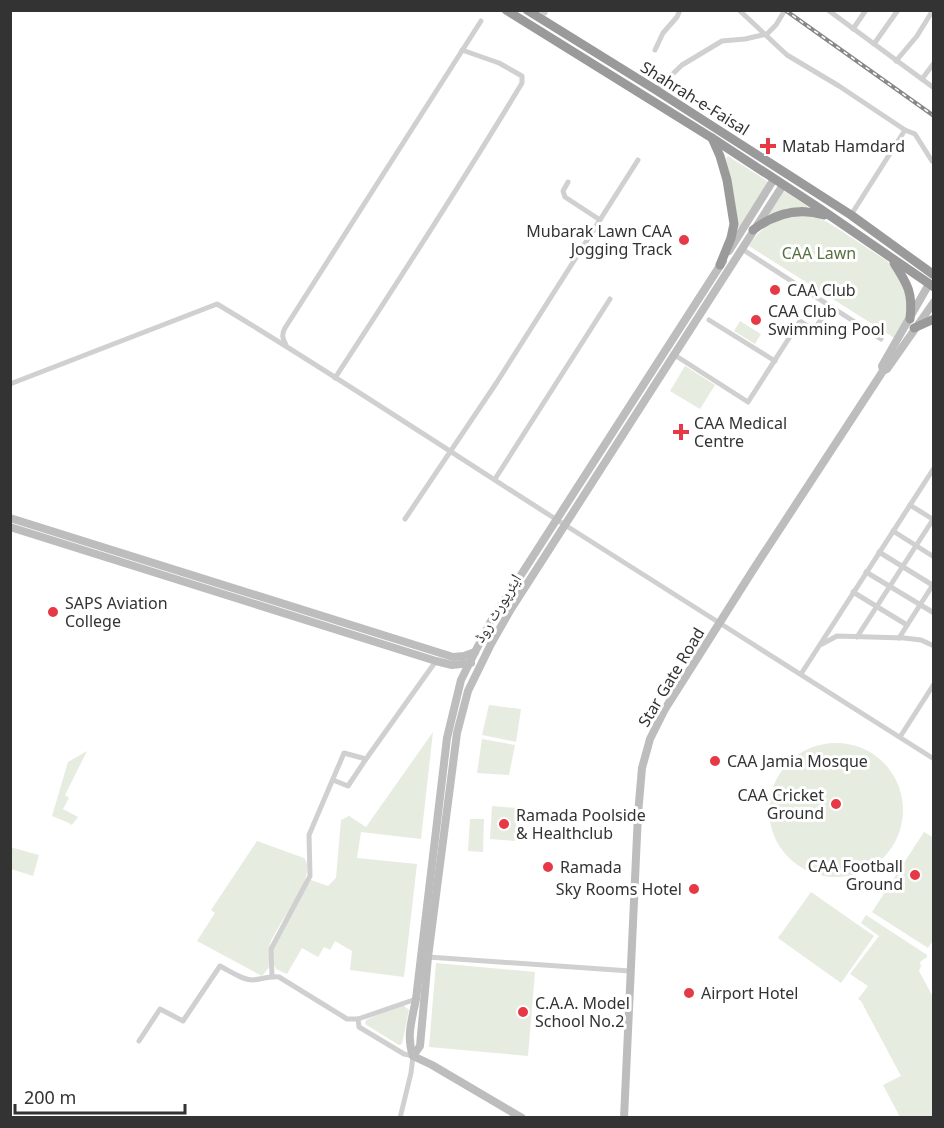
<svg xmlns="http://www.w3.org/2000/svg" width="944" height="1128" font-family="'Noto Sans','Noto Naskh Arabic',sans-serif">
<rect width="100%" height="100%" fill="#fff"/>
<!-- green -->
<g fill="#e6ecdf">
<path d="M728,156L767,181L769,184L739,232L726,158Z"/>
<path d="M784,191L807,206V208L768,215Z"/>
<path d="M799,216L816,217L829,223L887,261L897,273L907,295V314L904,324L896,339L749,246C762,225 775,219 799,216Z"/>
<path d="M740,321L761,334L755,344L734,331Z"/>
<path d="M685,366L715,385L700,409L670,391Z"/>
<path d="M489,705L521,709L516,742L482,735Z"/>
<path d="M433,732L421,839L361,832L357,858L417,864L404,977L350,970L352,951L335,941L330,950L324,947L318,957L302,948L287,974L276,969L273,962V949L294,908L311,880L328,886L336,878L341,820L349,816L366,827Z"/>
<path d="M482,739L515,745L509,775L477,773Z"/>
<circle cx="836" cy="810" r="67"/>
<path d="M87,751L65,795L69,798L63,809L78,817L72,825L67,822L52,816L68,762Z"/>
<path d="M492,806L517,808L515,841L490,839Z"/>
<path d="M470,819H484L483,852L468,851Z"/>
<path d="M924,832L934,838L933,940L928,948L872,912Z"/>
<path d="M257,841L304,858C320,876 274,926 269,947C268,952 270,960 270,966L262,976L197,941L215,913L211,910Z"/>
<path d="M10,847L39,855L33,876L11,869Z"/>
<path d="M811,892L874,936L841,983L778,938Z"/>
<path d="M866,915L927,955V957L920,962L921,966L919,971L933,997V1117H900L883,1085L901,1076L861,1001L858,999L868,986L850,974L879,936L861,923Z"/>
<path d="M436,963L535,972L528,1056L429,1047Z"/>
<path d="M402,1004L409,1010L402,1044L399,1045L365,1024L366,1020Z"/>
</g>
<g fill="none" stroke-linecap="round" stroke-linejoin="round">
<!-- street -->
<g stroke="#d0d0d0" stroke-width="5">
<path d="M541,10L545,13"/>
<path d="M739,10L787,55L839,86L905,130L915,134L932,161"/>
<path d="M828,10L934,88"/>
<path d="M853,29L866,10"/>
<path d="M874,44L898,10"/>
<path d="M655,50L663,33L677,17L680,10"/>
<path d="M896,61L917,36L933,10"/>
<path d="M922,79L934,63"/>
<path d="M656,90L682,65L722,41L745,39L767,34L776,25L785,10"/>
<path d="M568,182L563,191L565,197L600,220"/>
<path d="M851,215L905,130"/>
<path d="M742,249L881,339"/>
<path d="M709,320L775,361"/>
<path d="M286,345C283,339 281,335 285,328L481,21"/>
<path d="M673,354L748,402L800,321L814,330L830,306"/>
<path d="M335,378C399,280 462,183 522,83V76L499,63L462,50"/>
<path d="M10,384L217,304C331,372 442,447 554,518C680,599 808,678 934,759"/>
<path d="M495,479L610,299"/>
<path d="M910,505L934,520"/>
<path d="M405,519L497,382L638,160"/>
<path d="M893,531L934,557"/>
<path d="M879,552L934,586"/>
<path d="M866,572L934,613"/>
<path d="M853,592L907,625"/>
<path d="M857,637L934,518"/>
<path d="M899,638L934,583"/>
<path d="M822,644L837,636L904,638L921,640L934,646"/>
<path d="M801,674L934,468"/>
<path d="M900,737L934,684"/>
<path d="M333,780L348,786L366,759"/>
<path d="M428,957L630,971"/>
<path d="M272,976L271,949L310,876L309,835L344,753L366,759L436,661"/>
<path d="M358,1019L359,1027L404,1054L413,1056L411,1073L400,1118"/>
<path d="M139,1041L160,1009L183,1021L220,966C230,971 242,980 253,980C262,979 270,976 279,977L347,1019H358L416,999"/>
</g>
<!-- secondary -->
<g stroke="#bdbdbd" stroke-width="8">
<path d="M729,251L774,179"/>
<path d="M883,370L882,366L929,284"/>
<path d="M10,518L453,657L464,656L475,652"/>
<path d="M10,527L436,661L452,665L471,663"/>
<path d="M413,1056L420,1046L428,957L457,733L468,691L491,644L511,609L783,185"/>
<path d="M522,1118L432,1065L413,1056C406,1036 412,1020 416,999L447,738L461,680L475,652L490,623L723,261"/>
<path d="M624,1118L638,814L642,768L650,739L665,709L753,570L883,371L887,369L934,302"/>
</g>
<!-- highway -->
<g stroke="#9a9a9a" stroke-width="9">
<path d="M506,10L712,138L819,208L934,287"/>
<path d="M527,10L656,90L851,215L934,275"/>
<path d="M712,138L720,156L727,180L734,224L731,238L720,265"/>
<path d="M753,230C774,214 798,207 824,215"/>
<path d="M894,263C908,285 913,293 910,319"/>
<path d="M914,328L934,319"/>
</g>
<defs>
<path id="rail" d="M785,10L934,116"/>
</defs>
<!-- rail casing -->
<use href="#rail" stroke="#888" stroke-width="4"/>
<!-- rail -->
<use href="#rail" stroke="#fff" stroke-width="1.5" stroke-dasharray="4.5" stroke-linecap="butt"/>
</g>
<!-- markers -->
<g fill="#e63946" stroke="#fff" stroke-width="2">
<path d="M765 137h6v6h6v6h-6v6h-6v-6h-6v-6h6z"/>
<circle cx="684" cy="240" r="6"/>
<circle cx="775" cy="290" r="6"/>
<circle cx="756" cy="320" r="6"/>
<path d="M678 423h6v6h6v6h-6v6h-6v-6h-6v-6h6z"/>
<circle cx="53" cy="612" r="6"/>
<circle cx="715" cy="761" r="6"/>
<circle cx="836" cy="804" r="6"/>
<circle cx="504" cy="824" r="6"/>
<circle cx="548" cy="867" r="6"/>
<circle cx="915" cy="875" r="6"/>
<circle cx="694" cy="889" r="6"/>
<circle cx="689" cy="993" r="6"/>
<circle cx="523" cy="1012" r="6"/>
</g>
<g text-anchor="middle" stroke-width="6" stroke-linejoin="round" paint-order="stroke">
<!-- street labels -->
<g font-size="16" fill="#333" stroke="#fff">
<text transform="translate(695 98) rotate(32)" y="6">Shahrah-e-Faisal</text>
<text transform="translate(497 608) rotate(-59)" y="6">ایئرپورٹ روڈ</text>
<text transform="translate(671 677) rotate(-59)" y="6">Star Gate Road</text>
</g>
<!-- poi labels -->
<g font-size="16" fill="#333" stroke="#fff" text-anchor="start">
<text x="782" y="152">Matab Hamdard</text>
<text x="672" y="237" text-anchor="end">Mubarak Lawn CAA<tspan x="672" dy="18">Jogging Track</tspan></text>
<text x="787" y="296">CAA Club</text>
<text x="768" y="317">CAA Club<tspan x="768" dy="18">Swimming Pool</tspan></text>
<text x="694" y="429">CAA Medical<tspan x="694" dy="18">Centre</tspan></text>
<text x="65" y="609">SAPS Aviation<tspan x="65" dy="18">College</tspan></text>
<text x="727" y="767">CAA Jamia Mosque</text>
<text x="824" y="801" text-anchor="end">CAA Cricket<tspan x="824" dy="18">Ground</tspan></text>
<text x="516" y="821">Ramada Poolside<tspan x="516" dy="18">&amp; Healthclub</tspan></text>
<text x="903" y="872" text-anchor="end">CAA Football<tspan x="903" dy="18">Ground</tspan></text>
<text x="560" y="873">Ramada</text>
<text x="682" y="895" text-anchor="end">Sky Rooms Hotel</text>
<text x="701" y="999">Airport Hotel</text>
<text x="535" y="1009">C.A.A. Model<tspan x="535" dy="18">School No.2</tspan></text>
</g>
<!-- park labels -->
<g font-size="16" fill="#56703f" stroke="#fff">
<text x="819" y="259">CAA Lawn</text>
</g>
</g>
<!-- border -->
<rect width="944" height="1128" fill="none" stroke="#333333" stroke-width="24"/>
<!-- scale -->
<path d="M15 1104v9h170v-9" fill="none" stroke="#333333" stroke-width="3"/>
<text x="24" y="1104" font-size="18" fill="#333333" stroke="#ffffff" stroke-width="4.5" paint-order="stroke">200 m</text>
</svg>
